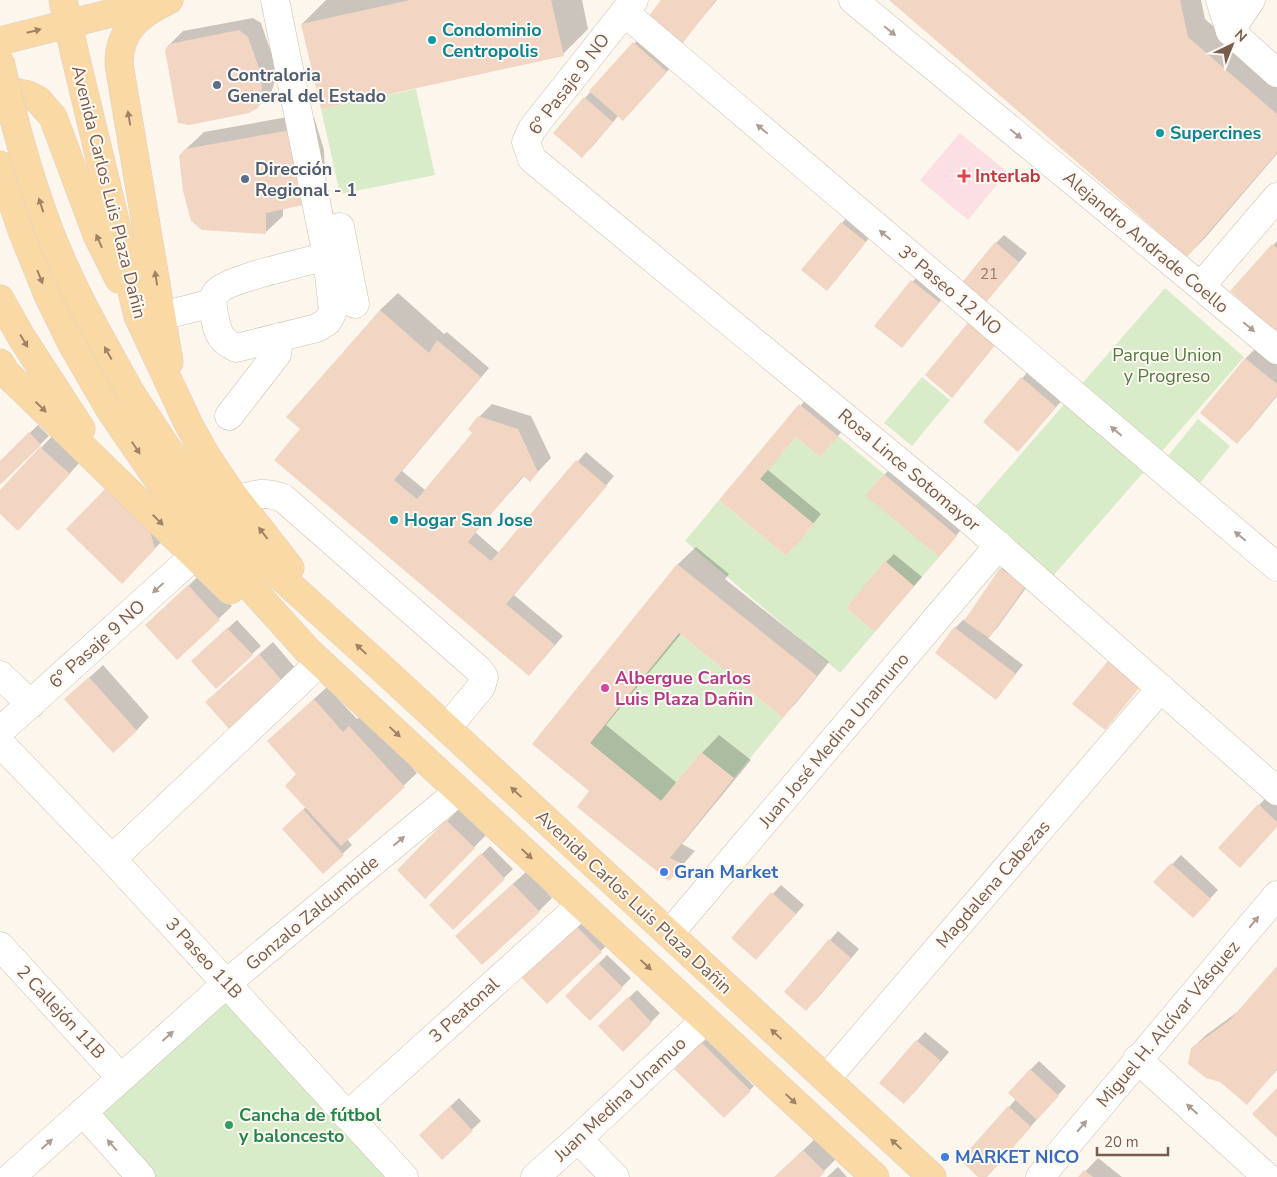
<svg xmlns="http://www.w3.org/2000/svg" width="1277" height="1177" font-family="'Nunito Sans',sans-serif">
<rect width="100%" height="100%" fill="#fdf6ec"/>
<!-- medical -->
<path fill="#fbdfe3" d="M960,133L1007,172L968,220L920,180Z"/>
<!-- green -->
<g fill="#d8ecc9">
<path d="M416,89L435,175L340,194L321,109Z"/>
<path d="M1165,288L1244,357L1046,584L968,515Z"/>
<path d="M922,377L950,400L912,446L884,423Z"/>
<path d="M1198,419L1230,446L1195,489L1163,462Z"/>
<path d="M838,436L884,474L866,495L939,557L914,586L885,562L846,608L875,632L840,673L685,541L719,500L786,556L814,524L760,479L796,437L820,457Z"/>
<path d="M679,633L783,718L734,778L701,752L661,801L590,743Z"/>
<path d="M228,994L393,1177H151L94,1114Z"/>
</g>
<!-- shadow -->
<g fill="#0003">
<path d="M326,0H582L588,29L563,54L302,24Z"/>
<path d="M663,0H717L682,42Z"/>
<path d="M890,0H1201L1205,19L1277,81V154L1205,238L1187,256Z"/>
<path d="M253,18L261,23L274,61L275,81L271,93L257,107L170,44L183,31Z"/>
<path d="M647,30L679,58L636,106L619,115L591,148L585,98Z"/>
<path d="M304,114L314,117L324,150L325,180L283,208V216L265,233L186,149L204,132Z"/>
<path d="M850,214L873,233L835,281L842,223Z"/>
<path d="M1004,235L1027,253L984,304L996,243Z"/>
<path d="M1277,241V331L1232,291Z"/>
<path d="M921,272L947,293L902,347L876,325Z"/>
<path d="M398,293L444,334L447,332L489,368L402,471L425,490L474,433L479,417L492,404L531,416L551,458L530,480L525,475L475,532L499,553L586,452L614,476L514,595L563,636L538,665L302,428L380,310Z"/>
<path d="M1259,345L1277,360V396L1250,429L1237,442L1202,413L1246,358Z"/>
<path d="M1030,369L1064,398L1026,442L985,422Z"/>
<path d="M809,396L846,427L820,456L796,436L768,470L821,514L795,546L721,500Z"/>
<path d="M38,425L49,436L0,483V462Z"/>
<path d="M54,434L82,460L31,516L0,512V492Z"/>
<path d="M893,466L964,526L947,547L884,475Z"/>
<path d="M122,473L168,535L122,582Z"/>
<path d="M696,547L729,574L725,579L829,662L796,703L783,716L681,634L606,725L677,783L702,753L719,735L751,760L682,844L695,851L669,880L591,791L533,744L678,564Z"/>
<path d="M894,554L922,577L883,622L886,562Z"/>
<path d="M1010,561L1034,577L997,628L988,638L1023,665L996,698L955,628L964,619L965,621L1001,569Z"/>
<path d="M202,573L232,606L178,658L160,612Z"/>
<path d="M237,620L261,646L252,654L201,653Z"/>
<path d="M273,642L297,670L284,683L220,689Z"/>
<path d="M103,665L149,717L136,731L66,699Z"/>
<path d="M327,687L357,719L363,714L417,773L347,839L352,845L323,872L292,820L306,807L298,774L268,741Z"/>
<path d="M1267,797L1277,806V826L1259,805Z"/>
<path d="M460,808L487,834L425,897L398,870Z"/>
<path d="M490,846L513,869L453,928L430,905Z"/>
<path d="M1181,855L1218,890L1201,908L1155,882Z"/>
<path d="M527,871L552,898L539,911L470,923Z"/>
<path d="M781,885L804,905L765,949L733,938Z"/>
<path d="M588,911L614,938L601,951L522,976Z"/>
<path d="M838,931L859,949L815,1001L785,992Z"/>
<path d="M607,955L631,978L590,1019L567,996Z"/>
<path d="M1277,968V1070L1247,1103L1192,1048L1206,1035L1240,1010Z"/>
<path d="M637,990L660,1013L623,1050L599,1026Z"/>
<path d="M925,1032L949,1052L913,1094L917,1041Z"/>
<path d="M706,1039L754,1086L724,1116L676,1069Z"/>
<path d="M1039,1061L1066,1086L992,1171L986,1177H980L1009,1107L1016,1099L1030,1070Z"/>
<path d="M459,1098L481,1121L442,1158L429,1126Z"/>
<path d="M817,1137L837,1158L818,1177H775Z"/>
<path d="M1098,1158L1122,1177H1080Z"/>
<path d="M838,1167L847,1177H827Z"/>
</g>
<!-- building -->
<g fill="#f3d5c3">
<path d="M410,0H551L564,56L321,109L301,24Z"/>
<path d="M661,0H716L682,44L648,17Z"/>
<path d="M889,0H1180L1188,37L1277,114V153L1187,257Z"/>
<path d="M239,30L248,37L261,74L262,95L258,108L249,113L189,125L178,123L165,50L169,44Z"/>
<path d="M633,42L667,72L623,121L589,91Z"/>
<path d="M584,97L613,122L582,158L553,133Z"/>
<path d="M285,131L297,134L303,205L266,213V234L202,230L191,221L183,191L179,156L185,149Z"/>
<path d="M841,222L866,242L827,291L801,270Z"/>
<path d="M995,242L1019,262L984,305L960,285Z"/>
<path d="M1272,244L1277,248V333L1230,291Z"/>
<path d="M911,280L939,302L902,348L874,326Z"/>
<path d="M380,310L429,353L437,340L481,377L394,480L417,499L472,433L468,429L478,416L518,429L538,472L530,482L523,476L468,542L491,561L576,460L607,486L506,604L555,645L529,676L274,460L300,429L286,417Z"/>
<path d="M970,320L997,343L952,398L925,375Z"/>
<path d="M1245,358L1277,384V395L1237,444L1200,413Z"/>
<path d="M1021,377L1056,407L1018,452L983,422Z"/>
<path d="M799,404L838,436L820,457L796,437L760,479L814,524L786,556L719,500Z"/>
<path d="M29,432L41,445L0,485V461Z"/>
<path d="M40,447L70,474L18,531L0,514V490Z"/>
<path d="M884,474L957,536L939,557L865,495Z"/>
<path d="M108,486L148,524L155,549L122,584L66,529Z"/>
<path d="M885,561L914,586L875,632L846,608Z"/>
<path d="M677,564L817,676L783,718L679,633L590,743L661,801L701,752L734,778L670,858L683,864L669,881L577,807L589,791L532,744Z"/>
<path d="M1000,568L1026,586L989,638L964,621Z"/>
<path d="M188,585L220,620L177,660L145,625Z"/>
<path d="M954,627L1016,674L996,700L935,653Z"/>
<path d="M227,628L253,655L216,689L191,661Z"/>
<path d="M259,654L285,684L232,732L205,702Z"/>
<path d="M1108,661L1140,687L1105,730L1072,704Z"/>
<path d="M89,677L137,731L113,753L64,699Z"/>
<path d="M314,699L343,732L349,726L405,787L341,846L285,786L296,774L267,741Z"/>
<path d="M1258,804L1277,822V827L1240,868L1218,848Z"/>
<path d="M303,809L344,855L323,874L282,829Z"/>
<path d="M446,820L475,848L425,899L397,870Z"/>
<path d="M481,853L505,879L453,930L429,905Z"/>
<path d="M1171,863L1211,899L1193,918L1153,882Z"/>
<path d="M513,884L540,912L482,965L455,936Z"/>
<path d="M771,892L796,914L756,960L731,938Z"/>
<path d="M574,924L602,952L547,1004L520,976Z"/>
<path d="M829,939L851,958L806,1011L784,992Z"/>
<path d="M598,963L623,988L590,1021L565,996Z"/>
<path d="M1277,966V1069L1247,1105L1220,1082L1206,1078L1188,1064L1191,1048L1230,1020Z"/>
<path d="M628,997L652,1023L623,1052L598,1026Z"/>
<path d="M916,1040L941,1061L904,1104L879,1083Z"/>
<path d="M701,1042L751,1091L724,1118L674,1069Z"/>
<path d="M1030,1069L1059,1096L1037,1120L1008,1093Z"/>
<path d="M1277,1088V1138L1252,1114Z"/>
<path d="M450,1106L473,1131L442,1160L419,1135Z"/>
<path d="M1008,1106L1031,1127L987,1177H978L960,1160Z"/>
<path d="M803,1150L825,1172L820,1177H774Z"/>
<path d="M1084,1170L1093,1177H1078Z"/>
</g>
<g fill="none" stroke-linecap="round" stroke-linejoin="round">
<defs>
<g id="minor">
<path d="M275,0L327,256L333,311L328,321L317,328L236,348C221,340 218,335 215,318C213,309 210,300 217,292C227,279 307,262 327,256"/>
<path d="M634,0L532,129L526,142L532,159L965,516L1277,791"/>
<path d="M853,0L1176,266L1277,350"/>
<path d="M1220,0L1230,31L1277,73"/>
<path d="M624,12L1277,567"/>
<path d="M1230,31L1251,0"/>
<path d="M340,227L355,304"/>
<path d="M1201,286L1277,197"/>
<path d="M162,316L212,303"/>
<path d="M229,416L277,354L279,337"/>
<path d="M237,500C256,494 264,491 283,498L478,669L484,677L481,687L447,728"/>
<path d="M0,675L31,704"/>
<path d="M0,731L194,556"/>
<path d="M0,743L112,859L404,1177"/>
<path d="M112,859L320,662"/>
<path d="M669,934L999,545"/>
<path d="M0,946L121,1078"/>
<path d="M1137,1059L1267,1177"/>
<path d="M826,1079L1161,688"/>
<path d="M83,1112L141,1177"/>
<path d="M347,1116L581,905"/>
<path d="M578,1139L615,1177"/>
<path d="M11,1177L227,983L459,791"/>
<path d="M535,1177L578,1139L705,1020"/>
<path d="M1040,1177L1277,895"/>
</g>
<g id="major">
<path d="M63,0L75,55L138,316L189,425L207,457L227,487L290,568"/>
<path d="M0,41L156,2"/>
<path d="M0,92H14L28,95L38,100L53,117L97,235L119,279"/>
<path d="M0,165L21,228L48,295L72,344L109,408L154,474L188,518L308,651L875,1177"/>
<path d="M0,299L22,338L81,429"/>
<path d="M169,362L119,64C119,29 140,14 169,0"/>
<path d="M0,363L6,373L230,590"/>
<path d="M132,395L167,448L242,542L385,671L932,1177"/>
</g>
</defs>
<!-- minor casing -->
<use href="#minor" stroke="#d1beb0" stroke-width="29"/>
<!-- major casing -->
<use href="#major" stroke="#dad1cd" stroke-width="29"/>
<!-- minor -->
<use href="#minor" stroke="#fff" stroke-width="28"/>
<!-- major -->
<use href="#major" stroke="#fbd9a5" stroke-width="28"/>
<defs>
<path id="major-bridge" d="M0,61C12,115 27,170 46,222C68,283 101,339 132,395"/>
</defs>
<!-- major-bridge casing -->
<use href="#major-bridge" stroke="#dad1cd" stroke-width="29" stroke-linecap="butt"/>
<!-- major-bridge -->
<use href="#major-bridge" stroke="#fbd9a5" stroke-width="28"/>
</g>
<!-- one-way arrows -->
<defs><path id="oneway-solid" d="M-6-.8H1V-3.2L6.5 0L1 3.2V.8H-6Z" transform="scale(1.25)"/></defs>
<g fill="#a18267">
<use href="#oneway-solid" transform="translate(34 31) rotate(-14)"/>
<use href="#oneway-solid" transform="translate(129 118) rotate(-100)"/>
<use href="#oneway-solid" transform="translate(41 205) rotate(-108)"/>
<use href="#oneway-solid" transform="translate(99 241) rotate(-114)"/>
<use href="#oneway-solid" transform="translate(40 277) rotate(68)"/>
<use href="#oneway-solid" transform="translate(156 278) rotate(-99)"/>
<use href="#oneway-solid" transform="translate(24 341) rotate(59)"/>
<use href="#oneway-solid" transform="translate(108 353) rotate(-119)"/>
<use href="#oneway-solid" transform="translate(41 407) rotate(44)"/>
<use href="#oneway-solid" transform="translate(136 448) rotate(56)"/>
<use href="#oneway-solid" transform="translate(158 520) rotate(45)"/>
<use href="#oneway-solid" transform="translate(263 533) rotate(-128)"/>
<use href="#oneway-solid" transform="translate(361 649) rotate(-137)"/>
<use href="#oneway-solid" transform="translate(395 732) rotate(43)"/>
<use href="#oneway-solid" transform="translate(516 792) rotate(-137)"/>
<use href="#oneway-solid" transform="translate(527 854) rotate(43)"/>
<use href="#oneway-solid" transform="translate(646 965) rotate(43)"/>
<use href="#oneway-solid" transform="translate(776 1034) rotate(-137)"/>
<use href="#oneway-solid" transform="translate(791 1099) rotate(43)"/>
<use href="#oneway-solid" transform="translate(896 1144) rotate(-137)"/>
</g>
<g fill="#af9d94">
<use href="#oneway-solid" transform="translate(890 31) rotate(39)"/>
<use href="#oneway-solid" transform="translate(762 129) rotate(-140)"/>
<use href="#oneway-solid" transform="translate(1016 134) rotate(39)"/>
<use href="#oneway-solid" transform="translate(885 235) rotate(-140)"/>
<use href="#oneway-solid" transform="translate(1249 327) rotate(40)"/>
<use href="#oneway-solid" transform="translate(1116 431) rotate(-140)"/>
<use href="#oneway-solid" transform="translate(1240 536) rotate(-140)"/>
<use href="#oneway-solid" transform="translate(158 588) rotate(138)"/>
<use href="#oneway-solid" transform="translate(399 841) rotate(-40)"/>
<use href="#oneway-solid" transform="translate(1254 922) rotate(-50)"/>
<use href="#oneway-solid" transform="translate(168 1036) rotate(-42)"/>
<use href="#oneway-solid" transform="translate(1192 1109) rotate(-138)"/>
<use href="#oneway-solid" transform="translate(1082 1126) rotate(-50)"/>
<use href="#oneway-solid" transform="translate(47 1144) rotate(-42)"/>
<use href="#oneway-solid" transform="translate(112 1145) rotate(-132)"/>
</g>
<!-- markers -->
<g fill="#0f9aa8" stroke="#fffaf3" stroke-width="2">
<circle cx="432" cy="40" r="5"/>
<circle cx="1160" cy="133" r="5"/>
<circle cx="394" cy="520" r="5"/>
</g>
<g fill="#5c6f8a" stroke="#fffaf3" stroke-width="2">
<circle cx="217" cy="85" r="5"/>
<circle cx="245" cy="179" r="5"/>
</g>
<path fill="#e0444e" stroke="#fffaf3" stroke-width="2" d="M961.5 168.5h5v5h5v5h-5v5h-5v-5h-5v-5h5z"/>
<circle fill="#d1479c" stroke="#fffaf3" stroke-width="2" cx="605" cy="688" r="5"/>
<g fill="#3f7fe0" stroke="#fffaf3" stroke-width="2">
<circle cx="664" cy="872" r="5"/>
<circle cx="945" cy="1157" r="5"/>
</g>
<circle fill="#2e9e5b" stroke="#fffaf3" stroke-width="2" cx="229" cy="1125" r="5"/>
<g text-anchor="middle" stroke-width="4" stroke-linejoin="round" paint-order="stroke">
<!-- number labels -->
<g font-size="15" fill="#987a6a">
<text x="989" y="279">21</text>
</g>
<!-- culture labels -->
<g font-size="18" font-weight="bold" fill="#0d838f" stroke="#fffaf3" text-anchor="start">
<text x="442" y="36">Condominio<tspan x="442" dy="21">Centropolis</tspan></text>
<text x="1170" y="139">Supercines</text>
<text x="404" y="526">Hogar San Jose</text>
</g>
<!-- service labels -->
<g font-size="18" font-weight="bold" fill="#4e5e75" stroke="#fffaf3" text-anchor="start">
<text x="227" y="81">Contraloria<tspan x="227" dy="21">General del Estado</tspan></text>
<text x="255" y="175">Dirección<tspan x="255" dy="21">Regional - 1</tspan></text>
</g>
<!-- street labels -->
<g font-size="18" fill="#7a5c4d" stroke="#fffaf3">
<text transform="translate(569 84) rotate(-53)" y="6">6º Pasaje 9 NO</text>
<text transform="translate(109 192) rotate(76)" y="6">Avenida Carlos Luis Plaza Dañin</text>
<text transform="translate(1146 242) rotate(40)" y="6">Alejandro Andrade Coello</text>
<text transform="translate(950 290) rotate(40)" y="6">3º Paseo 12 NO</text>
<text transform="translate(909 470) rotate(40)" y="6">Rosa Lince Sotomayor</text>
<text transform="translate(97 644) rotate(-42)" y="6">6° Pasaje 9 NO</text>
<text transform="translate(834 740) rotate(-50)" y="6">Juan José Medina Unamuno</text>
<text transform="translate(993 884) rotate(-49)" y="6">Magdalena Cabezas</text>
<text transform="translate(634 902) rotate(43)" y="6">Avenida Carlos Luis Plaza Dañin</text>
<text transform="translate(312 913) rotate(-40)" y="6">Gonzalo Zaldumbide</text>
<text transform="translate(204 958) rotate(47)" y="6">3 Paseo 11B</text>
<text transform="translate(464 1010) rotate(-42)" y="6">3 Peatonal</text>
<text transform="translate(61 1012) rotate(47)" y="6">2 Callejón 11B</text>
<text transform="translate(1168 1024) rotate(-50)" y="6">Miguel H. Alcívar Vásquez</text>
<text transform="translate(620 1099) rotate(-43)" y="6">Juan Medina Unamuo</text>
</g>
<!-- health labels -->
<g font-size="18" font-weight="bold" fill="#be3a42" stroke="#fffaf3" text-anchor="start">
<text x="975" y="182">Interlab</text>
</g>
<!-- park labels -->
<g font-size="18" fill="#537a41" stroke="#fffaf3">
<text x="1167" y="361">Parque Union<tspan x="1167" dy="21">y Progreso</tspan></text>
</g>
<!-- hotel labels -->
<g font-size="18" font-weight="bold" fill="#b23c85" stroke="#fffaf3" text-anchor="start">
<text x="615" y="684">Albergue Carlos<tspan x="615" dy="21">Luis Plaza Dañin</tspan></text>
</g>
<!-- shop labels -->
<g font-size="18" font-weight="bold" fill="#366cbe" stroke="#fffaf3" text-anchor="start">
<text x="674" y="878">Gran Market</text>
<text x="955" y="1163">MARKET NICO</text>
</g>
<!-- leisure labels -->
<g font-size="18" font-weight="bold" fill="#27864d" stroke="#fffaf3" text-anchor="start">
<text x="239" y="1121">Cancha de fútbol<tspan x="239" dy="21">y baloncesto</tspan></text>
</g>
</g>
<!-- north arrow -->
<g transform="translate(1232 45) rotate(43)" stroke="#fffaf3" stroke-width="4" paint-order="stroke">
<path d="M0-4L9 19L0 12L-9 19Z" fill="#7a5c4d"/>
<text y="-8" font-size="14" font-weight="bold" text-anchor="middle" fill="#7a5c4d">N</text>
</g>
<!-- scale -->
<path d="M1097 1147v8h71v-8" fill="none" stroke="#7a5c4d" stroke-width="2.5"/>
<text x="1104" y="1147" font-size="15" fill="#7a5c4d" stroke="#fffaf3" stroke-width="4" paint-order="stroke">20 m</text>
</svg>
